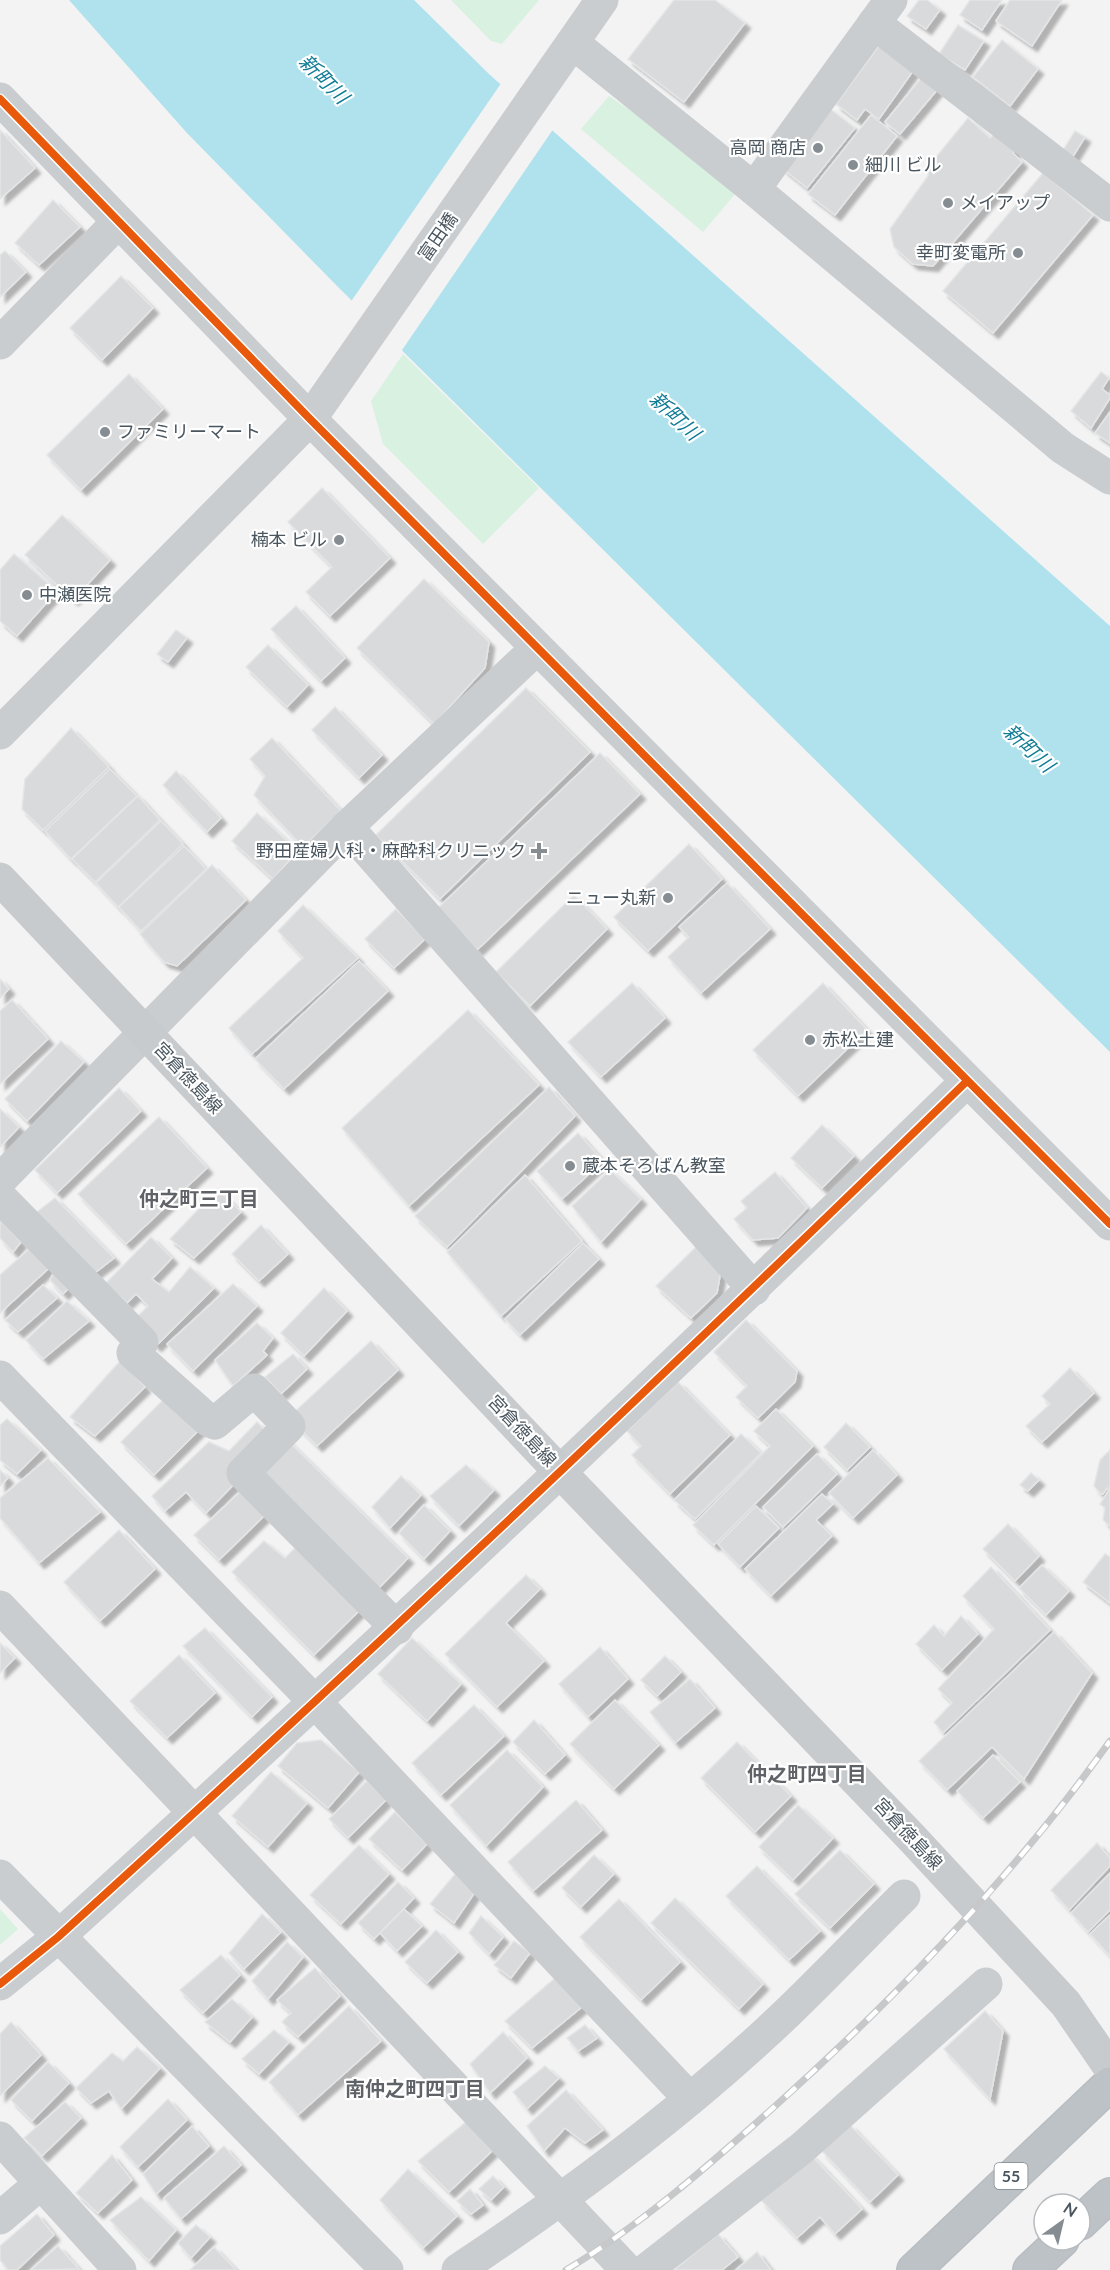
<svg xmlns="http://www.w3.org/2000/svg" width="1110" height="2270" font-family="Lato,'Noto Sans JP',sans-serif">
<defs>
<filter id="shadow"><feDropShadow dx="5.5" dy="5.5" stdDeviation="1.5" flood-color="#0004"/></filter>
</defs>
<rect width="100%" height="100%" fill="#f3f3f3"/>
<!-- green -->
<g fill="#d9f1e1">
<path d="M451,0H539L502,44L491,41Z"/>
<path d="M609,96L672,139L735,194L703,232L581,129Z"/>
<path d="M403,354L539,488L483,544L383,444L371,401Z"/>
<path d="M0,1909L18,1929L0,1945Z"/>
</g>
<!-- water -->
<path fill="#afe2ed" d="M69,0H414L489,74L1110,626V1052L338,287L186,132Z"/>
<!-- pier -->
<path fill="#f3f3f3" d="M502,82L554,128L400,353L350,303Z"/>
<!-- building -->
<g fill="#d9dadb" stroke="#e4e5e6" stroke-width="1.5" filter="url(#shadow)">
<path d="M674,0H715L745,23L684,102L628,59Z"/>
<path d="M919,0H927L940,10L926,29L907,16Z"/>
<path d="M970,0H1002L982,30L960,15Z"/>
<path d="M1010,0H1062L1032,46L996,21Z"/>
<path d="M958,25L984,41L965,70L939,54Z"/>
<path d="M884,39L918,64L879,119L865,109L857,120L836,104Z"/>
<path d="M1002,40L1038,69L1010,106L973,77Z"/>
<path d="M927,71L942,84L900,134L885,122Z"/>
<path d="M829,108L855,128L807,188L782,168Z"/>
<path d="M871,115L897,136L835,215L808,194Z"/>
<path d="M968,118L990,138L999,130L1018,143L1013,153L1022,162L933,266L913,264L894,247L890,229L928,176V167Z"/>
<path d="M0,130L35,168L0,199Z"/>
<path d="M1075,131L1085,137L1072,158L1062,152Z"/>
<path d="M1043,173L1093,215L993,333L943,291Z"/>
<path d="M53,200L80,227L39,265L15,243Z"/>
<path d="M5,251L26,272L0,297V255Z"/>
<path d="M121,276L153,308L102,360L70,328Z"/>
<path d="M1101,372L1109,378L1102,389L1110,395V398L1091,428L1071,411Z"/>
<path d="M129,374L163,409L81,490L47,455Z"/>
<path d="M1110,412V443L1095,433Z"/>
<path d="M322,488L390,558L330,616L306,592L332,567L288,522Z"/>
<path d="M62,515L110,560L73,600L25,555Z"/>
<path d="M14,554L57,591L17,636L0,621V570Z"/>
<path d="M424,579L489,642L485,668L434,724L357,648Z"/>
<path d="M296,606L345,658L321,681L271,629Z"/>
<path d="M176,630L187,638L168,662L157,654Z"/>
<path d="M268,645L308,685L287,707L246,667Z"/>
<path d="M526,688L590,752L440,899L376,835Z"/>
<path d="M335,707L382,755L359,778L312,730Z"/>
<path d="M71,728L109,767L43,830L22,809L25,779Z"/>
<path d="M272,738L341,811L303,847L254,795L265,776L250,759Z"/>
<path d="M600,753L640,794L477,950L438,908Z"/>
<path d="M110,769L137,796L71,859L45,831Z"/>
<path d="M176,771L221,818L207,832L163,785Z"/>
<path d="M138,796L160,820L95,882L72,859Z"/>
<path d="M257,813L298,851L273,879L232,841Z"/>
<path d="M161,821L183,844L118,907L96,883Z"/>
<path d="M689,844L722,879L648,951L614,917Z"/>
<path d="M184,846L206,869L141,931L119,907Z"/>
<path d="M212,865L246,900L177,966L164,962L140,934Z"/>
<path d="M727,883L770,929L701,993L668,957L689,937L679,927Z"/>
<path d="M574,895L607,929L530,1006L496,972Z"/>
<path d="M303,905L358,958L252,1054L229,1028L303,958L278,931Z"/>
<path d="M396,909L425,939L394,968L365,939Z"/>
<path d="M359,961L388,991L284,1089L255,1059Z"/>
<path d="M0,979L9,989L0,998Z"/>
<path d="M632,983L665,1018L601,1077L568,1042Z"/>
<path d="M823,983L867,1030L798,1096L753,1050Z"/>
<path d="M12,1000L48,1039L0,1084V1011Z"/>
<path d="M468,1010L539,1085L409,1206L342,1128Z"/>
<path d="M61,1041L84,1062L27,1121L5,1099Z"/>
<path d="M549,1087L575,1116L447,1247L415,1216Z"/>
<path d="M119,1088L141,1111L57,1193L35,1170Z"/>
<path d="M0,1109L19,1127L0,1147Z"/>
<path d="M159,1117L207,1168L126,1244L78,1194Z"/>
<path d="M822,1125L854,1156L822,1188L791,1158Z"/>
<path d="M578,1133L603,1161L562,1199L537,1171Z"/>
<path d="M610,1170L641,1199L601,1242L572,1206Z"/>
<path d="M775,1172L807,1208L778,1238L753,1240L734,1219L747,1208L741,1201Z"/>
<path d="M525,1175L582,1241L501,1316L447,1252Z"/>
<path d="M218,1189L241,1212L194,1258L170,1239Z"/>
<path d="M55,1198L114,1258L92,1275L33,1215Z"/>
<path d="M0,1220L21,1242L13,1252L0,1238Z"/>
<path d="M261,1225L288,1254L259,1281L232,1254Z"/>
<path d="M151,1237L172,1258L152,1279L169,1292L190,1267L214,1288L156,1346L132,1322L148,1306L136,1294L127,1303L106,1283Z"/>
<path d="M583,1243L599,1259L520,1335L505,1319Z"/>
<path d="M696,1247L721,1270L717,1293L691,1318L656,1286Z"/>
<path d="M29,1249L49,1268L0,1313V1275Z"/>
<path d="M53,1274L68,1289L63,1294L50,1280Z"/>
<path d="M233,1284L257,1306L193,1371L167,1344Z"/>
<path d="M43,1285L57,1298L18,1332L5,1320Z"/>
<path d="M324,1288L347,1311L304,1356L281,1333Z"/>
<path d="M67,1301L89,1321L43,1359L26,1340Z"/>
<path d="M746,1320L797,1371L795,1382L758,1418L736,1397L747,1386L714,1352Z"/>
<path d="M257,1323L273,1338L263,1351L267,1355L233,1386L215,1360Z"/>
<path d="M371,1341L398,1370L317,1446L289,1417Z"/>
<path d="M293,1354L307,1369L281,1394L265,1377Z"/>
<path d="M121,1360L145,1387L95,1436L70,1417Z"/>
<path d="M1070,1368L1094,1393L1042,1442L1026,1426L1050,1404L1042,1396Z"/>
<path d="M678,1382L730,1435L670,1494L632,1455L641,1446L627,1431Z"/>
<path d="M170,1393L203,1426L154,1475L121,1442Z"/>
<path d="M776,1409L813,1446L714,1545L693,1525L770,1446L754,1431Z"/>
<path d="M7,1419L41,1450L17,1474L0,1460V1425Z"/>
<path d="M257,1422L272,1437L235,1483L206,1513L186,1492L165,1511L152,1496L209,1442L229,1451Z"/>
<path d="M846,1423L870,1447L847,1470L824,1447Z"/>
<path d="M741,1434L761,1453L695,1519L674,1500Z"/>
<path d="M283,1436L408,1558L376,1591L251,1468Z"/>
<path d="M873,1450L897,1475L853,1518L829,1493Z"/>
<path d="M1110,1450V1526L1103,1520L1105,1508L1100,1504L1109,1490L1107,1488L1103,1494L1100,1493L1094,1486L1100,1460Z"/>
<path d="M817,1454L837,1474L783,1527L763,1507Z"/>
<path d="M48,1458L100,1512L39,1563L0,1518V1498Z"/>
<path d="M466,1465L494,1490L459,1526L430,1496Z"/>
<path d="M0,1470L8,1478L0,1486Z"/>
<path d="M1031,1473L1039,1480L1028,1491L1020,1485Z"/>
<path d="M401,1476L421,1495L390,1528L372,1507Z"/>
<path d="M240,1492L264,1516L219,1560L194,1535Z"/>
<path d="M822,1494L833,1504L816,1520L832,1536L771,1596L745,1569Z"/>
<path d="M424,1505L450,1531L424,1559L399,1533Z"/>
<path d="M756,1506L779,1528L740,1567L718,1544Z"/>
<path d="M1008,1524L1039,1556L1015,1581L983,1549Z"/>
<path d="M119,1530L155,1569L100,1621L64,1582Z"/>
<path d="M303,1540L366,1604L314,1655L232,1572L264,1541L285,1558Z"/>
<path d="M1105,1554L1110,1557V1603L1083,1582Z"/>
<path d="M1042,1565L1069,1591L1046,1615L1019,1588Z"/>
<path d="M991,1567L1050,1630L943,1733L934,1722L952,1703L938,1689L994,1629L963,1596Z"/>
<path d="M526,1575L540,1589L506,1623L544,1661L497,1707L445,1654Z"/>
<path d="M961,1616L978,1634L942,1670L916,1644L934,1625L944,1636Z"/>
<path d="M205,1628L272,1697L252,1717L183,1646Z"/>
<path d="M1054,1632L1092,1673L1024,1779L992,1747L947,1790L919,1761Z"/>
<path d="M412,1638L461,1684L427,1721L378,1674Z"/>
<path d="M0,1643L15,1658L0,1673Z"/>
<path d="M600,1647L628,1679L588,1717L559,1684Z"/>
<path d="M179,1655L215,1693L167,1738L130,1701Z"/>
<path d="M665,1656L681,1672L657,1696L641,1680Z"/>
<path d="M690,1679L715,1708L675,1743L650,1712Z"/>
<path d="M615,1700L659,1745L614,1789L570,1744Z"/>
<path d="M474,1705L504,1736L441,1795L412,1763Z"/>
<path d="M534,1720L565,1755L545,1774L513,1742Z"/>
<path d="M321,1740L359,1772L328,1808L278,1766L297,1743Z"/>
<path d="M737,1742L791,1796L755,1832L701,1778Z"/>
<path d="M507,1750L543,1787L486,1846L450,1805Z"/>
<path d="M993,1755L1020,1782L983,1818L957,1791Z"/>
<path d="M271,1772L307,1803L268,1847L232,1816Z"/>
<path d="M367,1781L386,1800L348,1838L329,1819Z"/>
<path d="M576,1800L602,1830L533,1891L508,1862Z"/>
<path d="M798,1805L833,1838L793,1880L759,1847Z"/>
<path d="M395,1812L427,1844L402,1870L369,1839Z"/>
<path d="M1097,1843L1110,1858V1866L1069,1910L1051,1890Z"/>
<path d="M359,1845L389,1874L341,1924L310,1895Z"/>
<path d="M840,1850L874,1884L830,1928L795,1894Z"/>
<path d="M594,1855L614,1874L581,1907L562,1888Z"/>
<path d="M757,1866L820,1931L789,1960L726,1896Z"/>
<path d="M1110,1873V1910L1088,1932L1071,1913Z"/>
<path d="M455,1874L475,1892L454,1923L430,1904Z"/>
<path d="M398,1882L414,1898L374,1939L358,1923Z"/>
<path d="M675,1898L763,1984L739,2009L651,1923Z"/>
<path d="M619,1899L680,1962L641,2000L580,1937Z"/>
<path d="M404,1909L422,1926L397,1951L380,1933Z"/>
<path d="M262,1914L281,1932L244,1969L229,1953Z"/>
<path d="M1110,1915V1956L1090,1934Z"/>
<path d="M481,1916L503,1937L489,1954L469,1933Z"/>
<path d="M436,1930L458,1952L427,1983L405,1962Z"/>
<path d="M514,1941L530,1953L511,1978L494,1965Z"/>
<path d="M287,1942L303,1957L268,1999L252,1981Z"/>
<path d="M221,1955L240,1975L203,2013L180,1990Z"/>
<path d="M315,1968L340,1996L298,2037L282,2022L291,2013L277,2000Z"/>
<path d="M555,1978L583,2006L532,2048L505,2021Z"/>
<path d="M232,1999L252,2017L230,2042L205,2022Z"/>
<path d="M349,2006L381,2041L298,2115L269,2082Z"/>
<path d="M985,2011L1003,2031L990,2099L944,2049Z"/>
<path d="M11,2022L41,2055L0,2096V2034Z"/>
<path d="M585,2025L597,2038L578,2051L567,2038Z"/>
<path d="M274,2030L289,2042L259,2074L242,2059Z"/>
<path d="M503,2032L527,2058L490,2093L470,2064Z"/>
<path d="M137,2047L160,2068L121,2109L109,2091L91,2103L76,2088L112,2053L123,2061Z"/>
<path d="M48,2062L69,2083L32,2121L11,2100Z"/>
<path d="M545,2066L559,2078L527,2109L513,2092Z"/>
<path d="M566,2090L603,2130L585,2143L565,2128L544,2151L527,2126Z"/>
<path d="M168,2099L187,2120L138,2167L120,2147Z"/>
<path d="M65,2102L81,2118L42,2156L24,2138Z"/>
<path d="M466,2122L492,2151L449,2192L418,2161Z"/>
<path d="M850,2125L898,2175L870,2202L822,2151Z"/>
<path d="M192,2126L209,2146L156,2194L143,2174Z"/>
<path d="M224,2146L241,2165L181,2219L164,2198Z"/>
<path d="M810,2154L862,2209L835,2234L820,2217L797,2238L761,2200Z"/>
<path d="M112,2155L132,2180L98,2213L76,2193Z"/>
<path d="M408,2169L457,2216L423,2248L380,2200Z"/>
<path d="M493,2176L504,2187L491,2200L479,2189Z"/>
<path d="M470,2189L483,2205L471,2214L457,2201Z"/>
<path d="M141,2197L176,2230L149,2261L110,2220Z"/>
<path d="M37,2214L54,2235L17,2270H8L0,2260V2246Z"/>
<path d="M196,2225L210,2237L191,2258L178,2243Z"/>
<path d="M718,2234L738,2257L722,2270H674Z"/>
<path d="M58,2246L79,2269L31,2270Z"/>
<path d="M214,2247L236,2270H190Z"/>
<path d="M757,2252L771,2270H736Z"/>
</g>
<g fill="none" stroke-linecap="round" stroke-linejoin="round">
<defs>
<g id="highway">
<path d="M1080,2223L1110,2195"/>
<path d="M914,2270L1110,2084"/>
<path d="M1030,2270L1062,2240"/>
</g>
</defs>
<!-- highway casing -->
<use href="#highway" stroke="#b8bdc2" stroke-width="36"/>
<!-- minor -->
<g stroke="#cacdcf" stroke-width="33">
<path d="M874,23L1110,205"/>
<path d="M573,43L754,189L1063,448L1110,478"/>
<path d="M0,99L310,419L1110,1224"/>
<path d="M754,189L891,0"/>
<path d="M0,343L118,222"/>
<path d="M0,733L310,419L602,0"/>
<path d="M347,827L754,1289"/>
<path d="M0,1180L347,827L536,649"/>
<path d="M0,1197L142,1342L133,1353L208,1420L215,1423L254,1390L289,1426L243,1473L397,1628"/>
<path d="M0,1377L315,1702L690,2099"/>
<path d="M0,1607L627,2270"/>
<path d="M0,1876L387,2270"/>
<path d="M0,1984L58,1937C366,1658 668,1372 966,1082"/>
<path d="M0,2138L120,2270"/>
<path d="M0,2218L40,2184"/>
<path d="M458,2270C568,2197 671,2121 768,2031C815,1988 858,1941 904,1896"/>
<path d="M646,2270L802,2148L986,1984"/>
</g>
<!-- major -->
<path stroke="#c8cbce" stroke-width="33" d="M0,879L560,1472L912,1838L1066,2004L1110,2068"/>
<!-- highway -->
<use href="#highway" stroke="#bdc2c6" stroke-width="33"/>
<defs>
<path id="rail" d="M566,2270C641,2225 708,2166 773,2108C897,1997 1013,1877 1110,1741"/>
</defs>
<!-- rail casing -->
<use href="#rail" stroke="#c6c8ca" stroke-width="7"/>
<!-- rail -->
<use href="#rail" stroke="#fff" stroke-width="4.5" stroke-dasharray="14" stroke-linecap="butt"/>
<defs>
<g id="cycleway">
<path d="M0,99L310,419L1110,1224"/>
<path d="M0,1984L58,1937C366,1658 668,1372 966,1082"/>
</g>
</defs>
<!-- cycleway casing -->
<use href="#cycleway" stroke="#fff" stroke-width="11"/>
<!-- cycleway -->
<use href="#cycleway" stroke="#e8590c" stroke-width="8"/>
</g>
<!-- markers -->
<g fill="#858d93" stroke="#fff" stroke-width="2">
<circle cx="818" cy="148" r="6"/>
<circle cx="853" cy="165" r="6"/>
<circle cx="948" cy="203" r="6"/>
<circle cx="1018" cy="253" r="6"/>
<circle cx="105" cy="432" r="6"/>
<circle cx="339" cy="540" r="6"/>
<circle cx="27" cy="595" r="6"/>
<path d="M536 842h6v6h6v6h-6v6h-6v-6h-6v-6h6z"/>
<circle cx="668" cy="898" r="6"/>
<circle cx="810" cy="1040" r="6"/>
<circle cx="570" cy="1166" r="6"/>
</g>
<g text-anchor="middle" stroke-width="4.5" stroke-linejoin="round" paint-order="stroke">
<!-- shield labels -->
<rect fill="#fff" stroke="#80898f" stroke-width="1.5" x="994.5" y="2163" width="33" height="26" rx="4.5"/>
<g font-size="16" font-weight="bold" fill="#4a565f">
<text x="1011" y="2182">55</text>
</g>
<!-- poi labels -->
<g font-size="18" fill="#4a565f" stroke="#fff" text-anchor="start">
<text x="806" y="154" text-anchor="end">高岡 商店</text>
<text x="865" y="171">細川 ビル</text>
<text x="960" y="209">メイアップ</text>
<text x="1006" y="259" text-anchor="end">幸町変電所</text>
<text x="117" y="438">ファミリーマート</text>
<text x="327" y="546" text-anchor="end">楠本 ビル</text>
<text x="39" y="601">中瀬医院</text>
<text x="526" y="857" text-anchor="end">野田産婦人科・麻酔科クリニック</text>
<text x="656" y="904" text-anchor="end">ニュー丸新</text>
<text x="822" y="1046">赤松土建</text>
<text x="582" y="1172">蔵本そろばん教室</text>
</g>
<!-- street labels -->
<g font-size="18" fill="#4a565f" stroke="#fff">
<text transform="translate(438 237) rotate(-55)" y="6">富田橋</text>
<text transform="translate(188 1078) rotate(47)" y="6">宮倉徳島線</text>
<text transform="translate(522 1431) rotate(47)" y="6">宮倉徳島線</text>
<text transform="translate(908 1834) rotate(47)" y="6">宮倉徳島線</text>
</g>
<!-- water labels -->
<g font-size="20" font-style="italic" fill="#117c95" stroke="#fff">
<text transform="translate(324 79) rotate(45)" y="7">新町川</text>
<text transform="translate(675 416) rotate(43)" y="7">新町川</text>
<text transform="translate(1029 748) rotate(43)" y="7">新町川</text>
</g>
<!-- neighbourhood labels -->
<g font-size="20" font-weight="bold" fill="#5f6267" stroke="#fff">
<text x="199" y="1206">仲之町三丁目</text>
<text x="807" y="1781">仲之町四丁目</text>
<text x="415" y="2096">南仲之町四丁目</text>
</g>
</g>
<!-- north arrow -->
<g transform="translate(1062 2222) rotate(34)"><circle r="28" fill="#ffffff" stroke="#b7bbbf" stroke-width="1.5"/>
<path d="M0-4.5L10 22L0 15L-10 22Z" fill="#858d93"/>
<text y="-9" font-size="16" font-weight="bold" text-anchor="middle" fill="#4a565f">N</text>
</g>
</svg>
